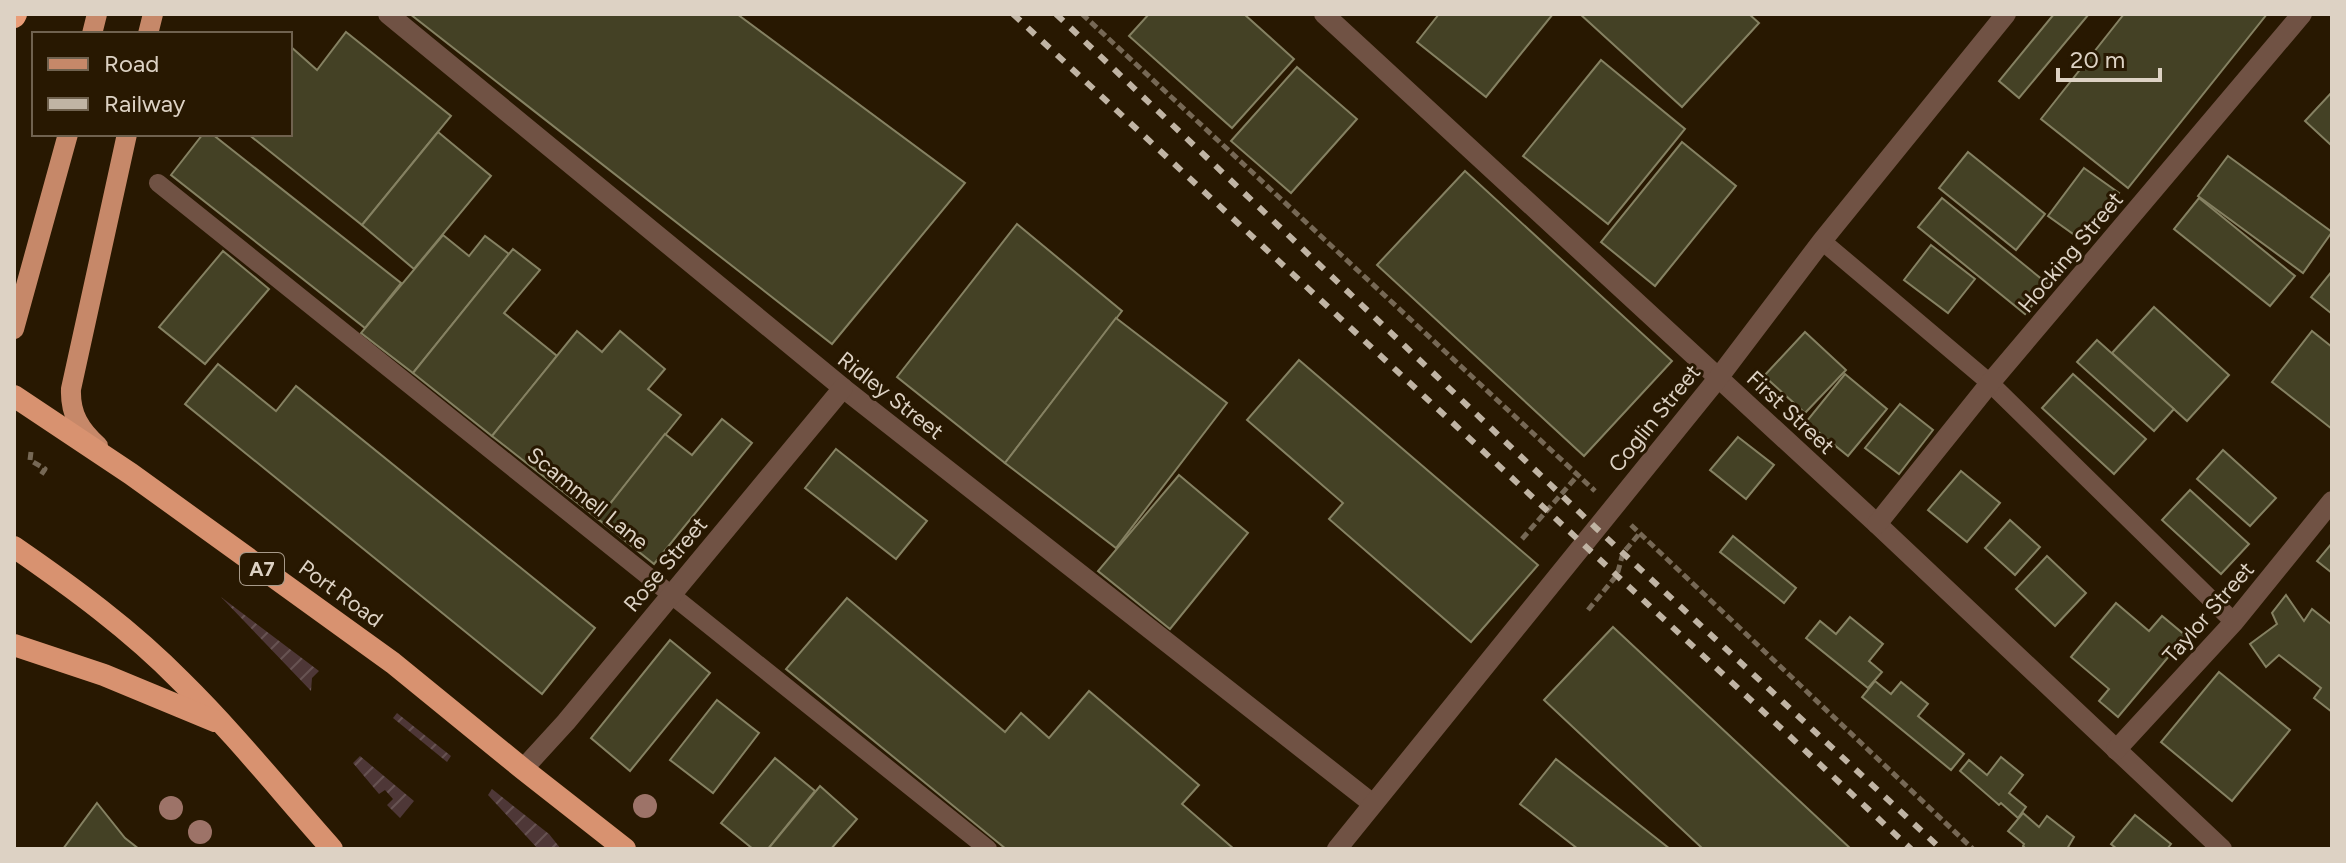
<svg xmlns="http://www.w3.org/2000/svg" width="2346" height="863" font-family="Figtree,sans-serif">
<defs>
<pattern id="garden-furrows" width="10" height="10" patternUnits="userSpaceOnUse" patternTransform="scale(2)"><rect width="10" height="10" fill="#4e3737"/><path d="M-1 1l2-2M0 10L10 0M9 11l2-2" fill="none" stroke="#675352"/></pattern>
</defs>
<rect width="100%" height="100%" fill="#281801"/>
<!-- garden -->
<g fill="url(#garden-furrows)">
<path d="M221,597L319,671L312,678L311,691Z"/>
<path d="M397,713L451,756L447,762L393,718Z"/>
<path d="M360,756L414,801L400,818L387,805L393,799L385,790L379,794L353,763Z"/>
<path d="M492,789L549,834L561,849H538L488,795Z"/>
</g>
<!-- building -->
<g fill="#444125" stroke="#858162" stroke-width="2">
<path d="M410,14H737L965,183L832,344Z"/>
<path d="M1149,14H1244L1294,59L1232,128L1129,36Z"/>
<path d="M1439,14H1553L1486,97L1417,42Z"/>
<path d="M1580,14H1749L1759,23L1682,107Z"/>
<path d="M2054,14H2089L2019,98L1999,81Z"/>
<path d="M2124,14H2267L2128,188L2041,119Z"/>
<path d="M346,32L451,116L362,225L248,134H290V46L317,70Z"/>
<path d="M1601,60L1685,129L1608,224L1523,156Z"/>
<path d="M1297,67L1357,119L1291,193L1231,141Z"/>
<path d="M2332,92V146L2305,121Z"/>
<path d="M438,132L491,176L414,269L362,225Z"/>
<path d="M203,134H212L401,283L365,328L171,175Z"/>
<path d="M1682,142L1736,186L1655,286L1601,242Z"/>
<path d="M1968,152L2045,214L2016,250L1939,188Z"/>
<path d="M2228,156L2332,232L2303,273L2198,196Z"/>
<path d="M2084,168L2119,193L2083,241L2048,216Z"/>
<path d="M1465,171L1672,361L1584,456L1377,265Z"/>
<path d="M1942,198L2049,285L2025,314L1918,227Z"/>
<path d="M2199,198L2295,276L2270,306L2174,229Z"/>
<path d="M1017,224L1122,311L1005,463L897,377Z"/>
<path d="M443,235L469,256L485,236L509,254L413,373L361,333Z"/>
<path d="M1931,245L1975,279L1948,313L1904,280Z"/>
<path d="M513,249L540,270L504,313L557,356L492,436L413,373Z"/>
<path d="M223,251L269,289L205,364L159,327Z"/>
<path d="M2332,271V314L2311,297Z"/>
<path d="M2154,307L2229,375L2187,421L2112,353Z"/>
<path d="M1116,318L1227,403L1116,548L1005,463Z"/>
<path d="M577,331L602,352L620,331L665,369L648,389L681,415L598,519L492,436Z"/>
<path d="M2312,331L2332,347V429L2272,382Z"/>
<path d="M1805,332L1846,370L1805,413L1764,376Z"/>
<path d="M2097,340L2174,409L2154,431L2077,362Z"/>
<path d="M1299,360L1538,565L1471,642L1329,519L1343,503L1247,420Z"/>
<path d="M218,364L276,411L296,386L595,628L542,694L185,404Z"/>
<path d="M1845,374L1887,409L1848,456L1806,422Z"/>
<path d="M2073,374L2146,439L2114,474L2042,408Z"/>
<path d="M1900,404L1933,430L1899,474L1865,448Z"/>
<path d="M722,419L752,443L654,564L598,519L665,434L692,455Z"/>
<path d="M1738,437L1774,465L1746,499L1710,470Z"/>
<path d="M836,449L927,521L896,559L805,488Z"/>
<path d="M2223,450L2276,498L2250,526L2197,479Z"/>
<path d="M1961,471L2000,503L1967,542L1928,510Z"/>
<path d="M1179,475L1248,533L1170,629L1098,571Z"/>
<path d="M2190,490L2249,544L2221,574L2162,520Z"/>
<path d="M2010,520L2040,547L2015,575L1985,548Z"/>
<path d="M1733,536L1796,588L1784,603L1720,552Z"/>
<path d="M2332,543V573L2317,561Z"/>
<path d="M2047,556L2086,593L2055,626L2016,589Z"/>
<path d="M2286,595L2304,621L2312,609L2332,625V712L2314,698L2321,688L2279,655L2266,667L2250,644L2277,624L2272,613Z"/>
<path d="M847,598L1005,732L1021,713L1049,738L1089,691L1199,785L1182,804L1234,849H1006L786,669Z"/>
<path d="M2116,603L2149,631L2162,616L2186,636L2118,717L2099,701L2109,689L2071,657Z"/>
<path d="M1850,617L1883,644L1869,661L1882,672L1868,688L1806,638L1820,621L1836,634Z"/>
<path d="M1613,627L1851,849H1703L1544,700Z"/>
<path d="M670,640L710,673L630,771L591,738Z"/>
<path d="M2219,672L2290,730L2232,801L2161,742Z"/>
<path d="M1875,681L1891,694L1901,682L1928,704L1918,716L1964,754L1951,770L1862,697Z"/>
<path d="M717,700L759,733L713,793L670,760Z"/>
<path d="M2001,757L2023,775L2009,793L2026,807L2018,818L2001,803L1999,805L1960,771L1969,760L1987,775Z"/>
<path d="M775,758L815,791L768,849H753L721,823Z"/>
<path d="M1556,759L1670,849H1578L1520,804Z"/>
<path d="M820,786L857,819L831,849H768Z"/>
<path d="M97,803L125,838L139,849H63Z"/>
<path d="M2023,813L2039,827L2047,816L2074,837L2067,849H2026L2023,846L2024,844L2008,831Z"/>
<path d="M2135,815L2171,844L2167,849H2117L2111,844Z"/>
</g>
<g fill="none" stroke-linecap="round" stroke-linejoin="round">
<!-- path -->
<g stroke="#766855" stroke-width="5" stroke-dasharray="8 4" stroke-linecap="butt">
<path d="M1082,14L1595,491"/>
<path d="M31,452L30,460L45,469L41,475"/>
<path d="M1631,525L1973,849"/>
<path d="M1522,539L1578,475"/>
<path d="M1588,610L1617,575L1623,553L1640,533"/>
</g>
<!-- service -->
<g stroke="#705244" stroke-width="18">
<path d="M158,183L988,849"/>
<path d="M1822,241L1990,383L2234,622"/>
</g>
<!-- minor -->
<g stroke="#705244" stroke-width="20">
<path d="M388,14L843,388L1373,804"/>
<path d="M1324,14L1877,524L2222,849"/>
<path d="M1877,524L1990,383L2302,14"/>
<path d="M2116,750L2234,622L2332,501"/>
<path d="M523,769L566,722L843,388"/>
<path d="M1337,849L1719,377L1822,241L2006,14"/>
</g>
<!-- primary -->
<g stroke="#c68869" stroke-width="20">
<path d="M92,34L97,14"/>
<path d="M148,34L153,14"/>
<path d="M14,329L68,134"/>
<path d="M98,446C80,430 70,414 71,389L127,134"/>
</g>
<!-- trunk -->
<g stroke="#d89270" stroke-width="22">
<path d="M14,396L131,474L393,663L523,769L625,849"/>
<path d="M14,547C72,587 131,630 181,681C235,734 282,793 332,849"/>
<path d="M14,645L104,675L215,721"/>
</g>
<!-- motorway -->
<path stroke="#e99d78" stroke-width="24" d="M14,16L15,14"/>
<!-- rail -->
<g stroke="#c0b4a4" stroke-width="6" stroke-dasharray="10 10" stroke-linecap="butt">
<path d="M1013,14L1911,849"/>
<path d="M1056,14L1596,528L1941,849"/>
</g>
</g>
<!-- trees -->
<g fill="#9d7368">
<circle cx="645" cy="806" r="12"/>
<circle cx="171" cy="808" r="12"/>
<circle cx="200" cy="832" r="12"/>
</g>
<g text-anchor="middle" stroke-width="6" stroke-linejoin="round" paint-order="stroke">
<!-- shield labels -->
<rect fill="#281801" stroke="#a79a8a" stroke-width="2" x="240" y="553" width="44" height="32" rx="6"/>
<g font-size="20" font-weight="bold" fill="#ddd2c4">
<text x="262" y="576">A7</text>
</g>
<!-- street labels -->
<g font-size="22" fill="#ddd2c4" stroke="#281801">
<text transform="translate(2070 252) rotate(-50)" y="8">Hocking Street</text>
<text transform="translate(891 395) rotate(38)" y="8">Ridley Street</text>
<text transform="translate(1791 412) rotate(43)" y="8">First Street</text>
<text transform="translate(1654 418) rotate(-51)" y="8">Coglin Street</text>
<text transform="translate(588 498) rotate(39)" y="8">Scammell Lane</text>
<text transform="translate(665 564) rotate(-50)" y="8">Rose Street</text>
<text transform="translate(341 593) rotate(36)" y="8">Port Road</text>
<text transform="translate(2208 612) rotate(-49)" y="8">Taylor Street</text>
</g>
</g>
<!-- border -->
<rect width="2346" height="863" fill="none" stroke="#ddd2c4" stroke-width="32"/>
<!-- legend -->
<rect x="32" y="32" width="260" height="104" fill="#281801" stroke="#70624f" stroke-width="2"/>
<rect x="48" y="58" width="40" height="12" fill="#c68869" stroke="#70624f" stroke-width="2"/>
<text x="104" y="72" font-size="24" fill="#ddd2c4">Road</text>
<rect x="48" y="98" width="40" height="12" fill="#c0b4a4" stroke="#70624f" stroke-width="2"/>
<text x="104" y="112" font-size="24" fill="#ddd2c4">Railway</text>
<!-- scale -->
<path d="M2058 68v12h102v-12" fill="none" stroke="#ddd2c4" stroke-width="4"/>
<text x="2070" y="68" font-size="24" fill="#ddd2c4" stroke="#281801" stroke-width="6" paint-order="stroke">20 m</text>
</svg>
